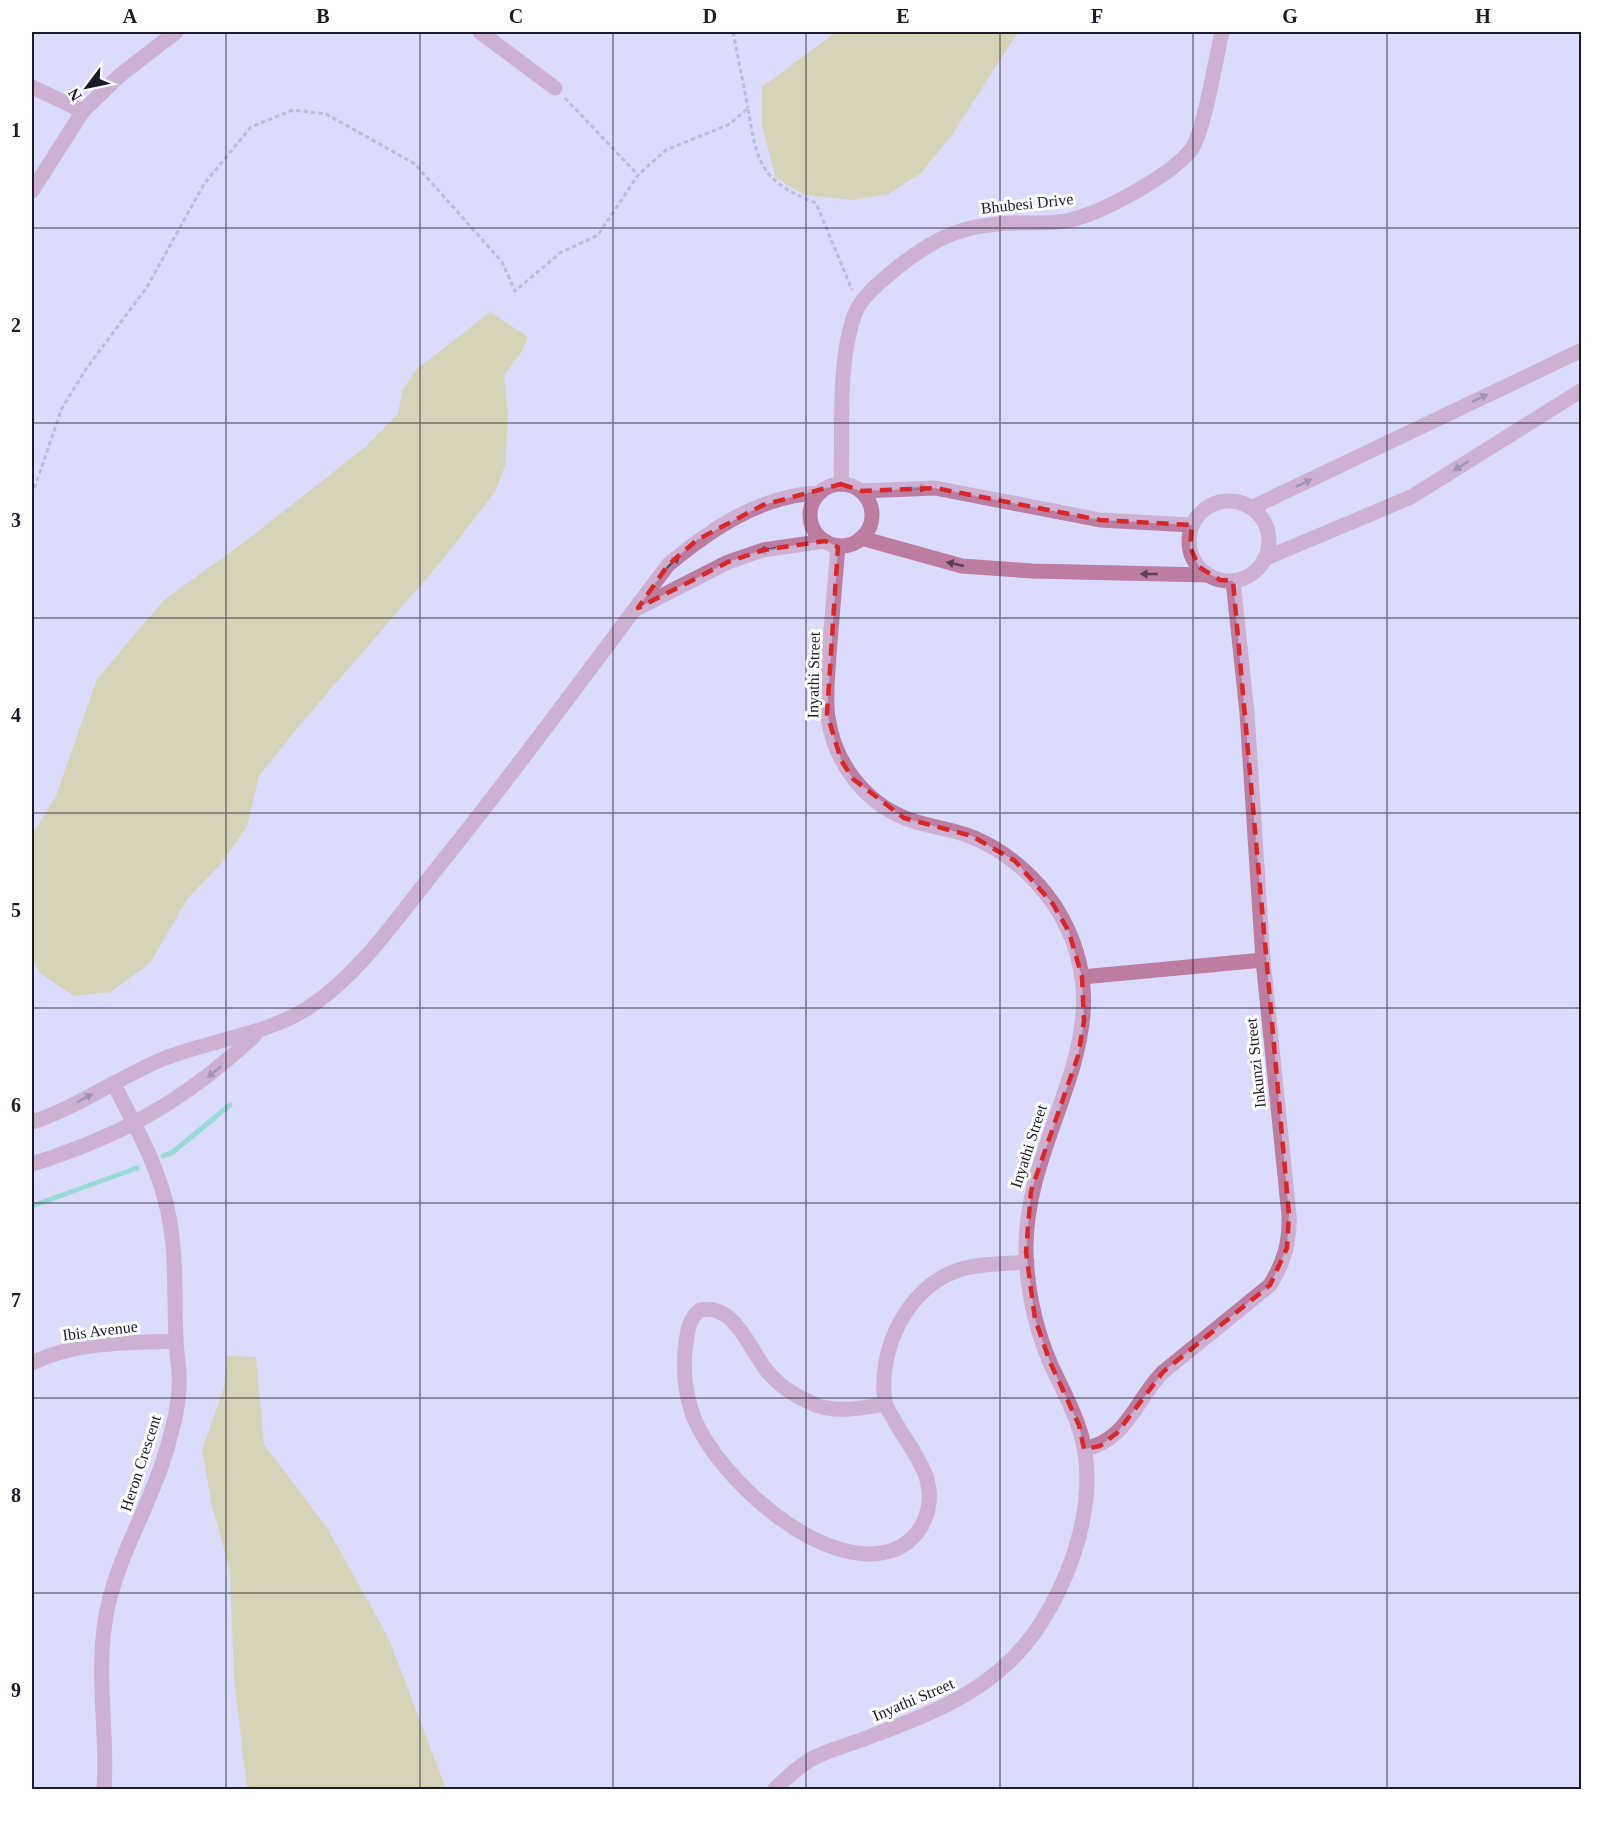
<svg xmlns="http://www.w3.org/2000/svg" width="1613" height="1821" font-family="'Times New Roman',serif">
<rect width="100%" height="100%" fill="#dbdbfc"/>
<!-- green -->
<g fill="#d2ca68">
<path d="M836,32H1018L952,135L920,174L888,194L851,200L805,195L776,178L762,126V87Z"/>
<path d="M490,312L528,337L521,353L504,375L508,414L505,466L495,492L439,564L297,728L259,776L247,827L219,866L188,898L150,963L111,992L74,996L40,973L32,959V835L56,796L97,679L164,600L247,540L364,448L398,414L402,391L416,370Z"/>
<path d="M227,1356L256,1357L264,1445L326,1526L388,1637L446,1789H247L234,1678L230,1570L212,1506L202,1450L224,1388Z"/>
</g>
<g fill="none" stroke-linecap="round" stroke-linejoin="round">
<!-- stream -->
<g stroke="#4cdaa5" stroke-width="5">
<path d="M163,1156L173,1152L230,1105"/>
<path d="M32,1206L137,1168"/>
</g>
<!-- path -->
<g stroke="#9999b4" stroke-width="3" stroke-dasharray="4.5 3" stroke-linecap="butt">
<path d="M733,32L748,108"/>
<path d="M565,98L638,175"/>
<path d="M32,495L62,408L86,369L147,287L204,184L251,127L293,110L326,114L415,164L502,262L515,291L560,253L598,235L638,175L666,150L730,124L748,108C757,163 760,181 816,203L852,290"/>
</g>
<!-- minor -->
<g stroke="#bc7da1" stroke-width="15">
<path d="M480,32L555,88"/>
<path d="M32,87L83,111"/>
<path d="M32,191L83,111L119,76L176,32"/>
<path d="M841,484C843,432 837,365 854,316C860,298 878,284 892,272C933,238 962,224 1016,223C1033,223 1053,224 1070,220C1102,213 1170,176 1191,150C1204,133 1216,57 1222,32"/>
<circle cx="841" cy="515" r="31"/>
<path d="M861,491L935,488L1100,520L1192,525"/>
<circle cx="1229" cy="541" r="40"/>
<path d="M1251,508L1582,350"/>
<path d="M861,538L962,566L1032,571L1208,575"/>
<path d="M1264,559L1411,497L1582,390"/>
<path d="M638,608L728,562L763,550L825,541"/>
<path d="M1082,977L1263,960"/>
<path d="M32,1122C76,1108 115,1080 158,1061C209,1039 264,1037 311,1006C360,973 397,918 434,872C515,772 590,668 668,565C711,529 761,495 819,493"/>
<path d="M32,1164C122,1136 186,1100 255,1035"/>
<path d="M32,1363C76,1341 128,1343 176,1341"/>
<path d="M885,1404C864,1408 837,1413 816,1405C799,1398 779,1386 767,1371C749,1349 735,1303 700,1310C687,1320 687,1336 685,1351C683,1373 686,1397 694,1418C719,1479 826,1577 896,1549C908,1544 919,1533 924,1521C942,1479 911,1452 893,1418C890,1413 886,1408 885,1402C877,1350 908,1286 959,1270C980,1263 1005,1264 1027,1262"/>
<path d="M1084,1449C1127,1441 1135,1400 1163,1372L1270,1285C1284,1262 1290,1242 1289,1215L1263,960L1247,713L1233,581"/>
<path d="M104,1790C108,1734 96,1677 105,1622C113,1564 148,1511 165,1455C172,1431 181,1401 179,1375C179,1363 176,1351 176,1339C174,1297 177,1254 168,1212C159,1167 134,1123 113,1083"/>
<path d="M774,1790C785,1779 797,1768 810,1760C825,1751 845,1746 861,1740C932,1713 998,1691 1041,1623C1076,1567 1102,1487 1077,1422C1070,1403 1060,1384 1051,1365C1036,1330 1027,1290 1026,1251C1024,1126 1134,1030 1055,906C1035,876 1006,851 972,837C951,828 926,827 905,818C863,801 834,761 828,717C825,697 828,675 829,655C832,618 835,582 838,546"/>
</g>
</g>
<!-- one-way arrows -->
<defs><path id="oneway-solid" d="M-6-.8H1V-3.2L6.5 0L1 3.2V.8H-6Z" transform="scale(1.5)"/></defs>
<g fill="#5b425a">
<use href="#oneway-solid" transform="translate(1480 398) rotate(-25)"/>
<use href="#oneway-solid" transform="translate(1461 466) rotate(148)"/>
<use href="#oneway-solid" transform="translate(1304 483) rotate(-26)"/>
<use href="#oneway-solid" transform="translate(919 488) rotate(-1)"/>
<use href="#oneway-solid" transform="translate(767 550) rotate(167)"/>
<use href="#oneway-solid" transform="translate(673 562) rotate(-43)"/>
<use href="#oneway-solid" transform="translate(955 564) rotate(-167)"/>
<use href="#oneway-solid" transform="translate(1149 574) rotate(-180)"/>
<use href="#oneway-solid" transform="translate(214 1072) rotate(141)"/>
<use href="#oneway-solid" transform="translate(85 1098) rotate(-28)"/>
</g>
<!-- marked area -->
<path d="M0 0H1613V1821H0ZM841,484L861,491L935,488L1100,520L1192,525L1190,547L1199,567L1220,580L1233,581L1289,1215L1287,1248L1270,1285L1163,1372L1117,1433L1100,1446L1084,1449L1079,1425L1050,1362L1035,1319L1026,1252L1031,1191L1078,1056L1084,1021L1082,977L1069,932L1053,904L1015,861L972,836L904,818L853,779L841,760L827,714L838,547L825,541L763,550L728,562L638,608L668,565L697,540L763,505Z" fill="#dbdbfc" fill-opacity=".55" fill-rule="evenodd"/>
<path fill="none" stroke="#d62828" stroke-width="4.5" stroke-dasharray="12 8" stroke-linejoin="round" d="M841,484L861,491L935,488L1100,520L1192,525L1190,547L1199,567L1220,580L1233,581L1289,1215L1287,1248L1270,1285L1163,1372L1117,1433L1100,1446L1084,1449L1079,1425L1050,1362L1035,1319L1026,1252L1031,1191L1078,1056L1084,1021L1082,977L1069,932L1053,904L1015,861L972,836L904,818L853,779L841,760L827,714L838,547L825,541L763,550L728,562L638,608L668,565L697,540L763,505Z"/>
<!-- grid -->
<path fill="none" stroke="#1b1b2a" stroke-width="1.5" stroke-opacity="0.55" d="M226,32V1790M420,32V1790M613,32V1790M806,32V1790M1000,32V1790M1193,32V1790M1387,32V1790M32,228H1582M32,423H1582M32,618H1582M32,813H1582M32,1008H1582M32,1203H1582M32,1398H1582M32,1593H1582"/>
<g text-anchor="middle" stroke-width="6" stroke-linejoin="round" paint-order="stroke">
<!-- street labels -->
<g font-size="16" fill="#1b1b2a" stroke="#fff">
<text transform="translate(1027 203) rotate(-6)" y="6">Bhubesi Drive</text>
<text transform="translate(813 675) rotate(-89)" y="6">Inyathi Street</text>
<text transform="translate(1255 1063) rotate(-96)" y="6">Inkunzi Street</text>
<text transform="translate(1028 1146) rotate(-72)" y="6">Inyathi Street</text>
<text transform="translate(100 1330) rotate(-7)" y="6">Ibis Avenue</text>
<text transform="translate(140 1463) rotate(-72)" y="6">Heron Crescent</text>
<text transform="translate(913 1699) rotate(-23)" y="6">Inyathi Street</text>
</g>
</g>
<!-- border -->
<rect width="1613" height="1821" fill="none" stroke="#ffffff" stroke-width="66"/>
<!-- north arrow -->
<g transform="translate(87 87) rotate(238)" stroke="#ffffff" stroke-width="4.5" paint-order="stroke">
<path d="M0-4.5L10 22L0 15L-10 22Z" fill="#1b1b2a"/>
<text y="-9" font-size="16" font-weight="bold" text-anchor="middle" fill="#1b1b2a">N</text>
</g>
<rect x="33" y="33" width="1547" height="1755" fill="none" stroke="#1b1b2a" stroke-width="2"/>
<g font-size="20" text-anchor="middle" font-weight="bold" fill="#1b1b2a">
<text x="130" y="23">A</text>
<text x="323" y="23">B</text>
<text x="516" y="23">C</text>
<text x="710" y="23">D</text>
<text x="903" y="23">E</text>
<text x="1097" y="23">F</text>
<text x="1290" y="23">G</text>
<text x="1483" y="23">H</text>
<text x="16" y="137">1</text>
<text x="16" y="332">2</text>
<text x="16" y="527">3</text>
<text x="16" y="722">4</text>
<text x="16" y="917">5</text>
<text x="16" y="1112">6</text>
<text x="16" y="1307">7</text>
<text x="16" y="1502">8</text>
<text x="16" y="1697">9</text>
</g>
</svg>
